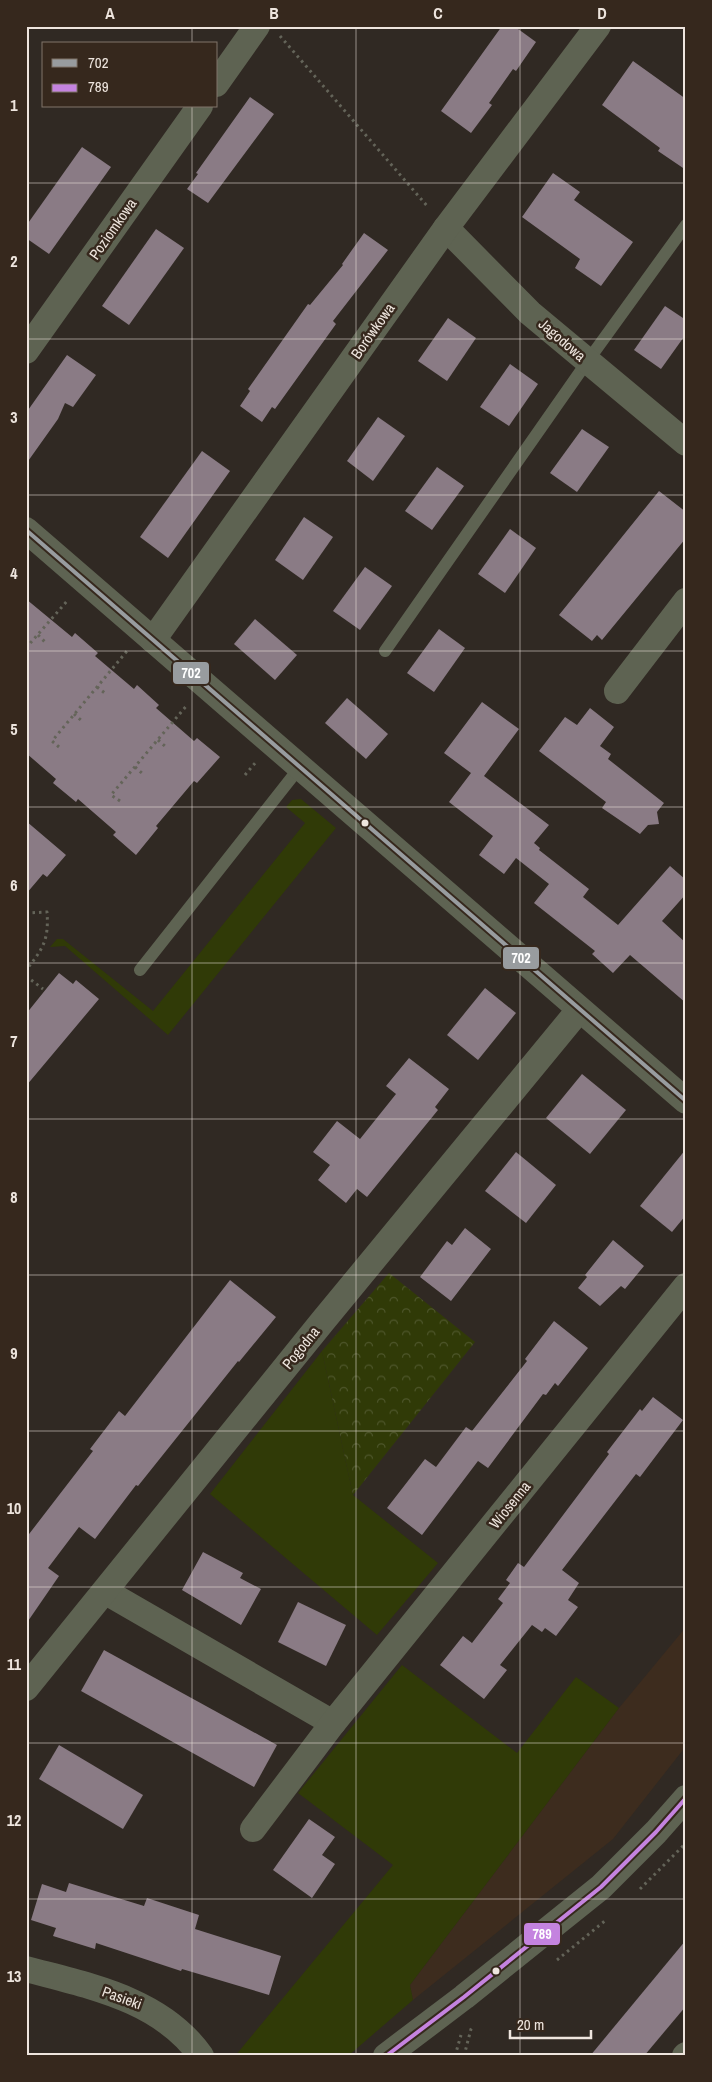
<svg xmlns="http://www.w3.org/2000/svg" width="712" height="2082" font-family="'Archivo Narrow',sans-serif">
<defs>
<pattern id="forest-crowns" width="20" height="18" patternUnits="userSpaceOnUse" patternTransform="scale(1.25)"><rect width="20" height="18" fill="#303a07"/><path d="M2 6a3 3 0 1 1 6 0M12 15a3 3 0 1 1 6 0" fill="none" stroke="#4e562b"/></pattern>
</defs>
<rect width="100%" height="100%" fill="#302923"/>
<!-- built -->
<path fill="#3d2c1e" d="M686,1627V1746L613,1839L413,2000L410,1985L619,1708Z"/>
<!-- green -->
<g fill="#303a07">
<path d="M301,799L336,828L168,1035L65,946L50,947L57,939H63L153,1011L305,823L286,807L292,800Z"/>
<path d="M322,1351L353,1495L438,1563L377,1635L210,1494Z"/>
<path d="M402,1665L517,1753L576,1677L619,1708L410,1985L413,2000L348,2056H235L393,1865L298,1793Z"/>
</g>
<!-- forest -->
<path fill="url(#forest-crowns)" d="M389,1273L475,1342L353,1495L322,1351Z"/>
<!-- building -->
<g fill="#8a7b85">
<path d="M502,26H514L536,42L516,71L513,69L489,103L492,105L471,133L441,111Z"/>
<path d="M633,61L686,99V170L658,151L660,148L602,105Z"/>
<path d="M250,97L274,114L208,203L187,189L198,174L196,173Z"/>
<path d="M82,147L111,167L49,254L26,238V226Z"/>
<path d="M553,173L580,192L574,200L633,242L601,286L575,268L580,259L522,217Z"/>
<path d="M156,229L184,248L129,325L102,306Z"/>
<path d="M364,233L388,250L333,321L336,324L275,409L272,407L262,422L240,406L250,391L248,389L308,304L310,305L343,265L342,264Z"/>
<path d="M665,306L686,320V334L661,369L634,350Z"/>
<path d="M448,318L476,338L447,381L418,361Z"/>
<path d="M67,355L96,375L73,407L65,403L58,419L26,464V413Z"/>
<path d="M510,364L538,384L509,426L480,407Z"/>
<path d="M378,417L405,436L373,481L347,461Z"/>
<path d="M582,429L609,447L577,492L550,473Z"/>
<path d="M202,451L230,471L168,558L140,537Z"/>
<path d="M437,467L464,486L432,530L405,511Z"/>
<path d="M659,491L686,512V538L602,640L597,635L592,641L559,615Z"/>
<path d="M304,517L333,537L303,580L275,560Z"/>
<path d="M510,529L536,548L505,593L478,574Z"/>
<path d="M365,567L392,586L360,630L333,611Z"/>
<path d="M26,599L72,637L75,633L98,653L95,656L134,689L137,685L159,705L156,708L194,741L197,738L220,757L197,783L194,781L156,826L158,828L136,855L113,835L116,832L78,799L76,802L53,783L56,779L26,753Z"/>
<path d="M255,619L297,655L275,680L234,644Z"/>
<path d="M439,629L465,648L434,692L407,673Z"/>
<path d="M347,698L388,734L366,759L325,723Z"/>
<path d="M482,702L519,729L484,776L549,825L534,843L540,848L539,850L589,889L583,897L618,925L670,866L686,880V894L662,921L686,943V1003L630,955L613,973L592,954L595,951L534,903L549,884L516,858L504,874L479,855L493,836L449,802L471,773L444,753Z"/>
<path d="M590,708L614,727L600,746L611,754L608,759L664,803L657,812L659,824L648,825L640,834L602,808L606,802L539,751L565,717L577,725Z"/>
<path d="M26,821L66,855L47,877L43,874L26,894Z"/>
<path d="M59,973L73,984L76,980L99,999L26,1086V1014Z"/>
<path d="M485,988L516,1013L478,1060L447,1035Z"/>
<path d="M409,1058L449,1089L435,1107L438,1110L367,1197L357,1189L346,1203L318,1180L330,1165L313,1152L337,1121L360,1139L396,1094L386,1086Z"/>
<path d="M582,1074L626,1110L590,1154L546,1118Z"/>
<path d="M686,1149V1215L672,1232L640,1206Z"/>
<path d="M516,1152L556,1185L526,1223L485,1191Z"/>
<path d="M465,1228L491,1249L451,1301L420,1277L447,1241L452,1245Z"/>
<path d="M613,1240L644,1266L625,1289L621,1286L600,1306L578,1288L587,1277L585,1275Z"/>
<path d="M230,1280L276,1317L239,1362L238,1361L138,1486L136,1485L95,1539L79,1527L48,1568L59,1576L26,1624V1538L93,1451L90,1449L119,1411L125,1416Z"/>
<path d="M554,1321L588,1348L558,1386L555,1383L546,1395L543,1394L488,1468L478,1461L422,1535L387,1508L425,1459L436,1467L466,1427L472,1431L527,1361L525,1359Z"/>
<path d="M653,1397L683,1420L640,1477L636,1474L562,1570L579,1583L568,1600L578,1607L556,1636L545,1628L542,1632L532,1625L500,1665L507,1670L484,1699L440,1665L463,1636L472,1643L503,1603L498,1599L510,1583L506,1580L518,1563L524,1567L609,1454L607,1452L640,1409L642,1411Z"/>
<path d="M203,1552L243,1573L240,1578L261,1589L241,1625L182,1590Z"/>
<path d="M298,1602L346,1625L326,1666L278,1642Z"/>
<path d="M104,1650L277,1745L254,1787L81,1691Z"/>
<path d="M59,1745L143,1795L123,1829L39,1779Z"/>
<path d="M309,1819L335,1837L322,1855L335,1864L312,1898L273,1870Z"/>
<path d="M69,1883L144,1906L147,1898L199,1915L195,1929L281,1956L269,1995L182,1969L181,1971L96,1943L95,1949L53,1936L56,1928L31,1920L42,1884L66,1892Z"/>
<path d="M686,1940V2006L644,2056H590Z"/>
</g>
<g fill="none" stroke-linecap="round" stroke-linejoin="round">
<!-- path -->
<g stroke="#646459" stroke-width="3" stroke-dasharray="2.5 4" stroke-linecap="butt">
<path d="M280,36L428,207"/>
<path d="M38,635L45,642"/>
<path d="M26,648L68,600"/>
<path d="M97,687L106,694"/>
<path d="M74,714L83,722"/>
<path d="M158,740L166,747"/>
<path d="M59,747L52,741L127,651"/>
<path d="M135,767L143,774"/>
<path d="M245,775L256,762"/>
<path d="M120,801L111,795L188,704"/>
<path d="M26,913L47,912C49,940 43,949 26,970"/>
<path d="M26,976L43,989"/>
<path d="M640,1889L686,1843"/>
<path d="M557,1960L606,1920"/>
<path d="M455,2056L461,2035"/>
<path d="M464,2056L471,2029L473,2026"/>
</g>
<!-- service -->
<g stroke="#5e6352" stroke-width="12">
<path d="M385,651L587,362L686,225"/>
<path d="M140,970L300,767"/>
</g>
<!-- minor -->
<g stroke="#5e6352" stroke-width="26">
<path d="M216,84L257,26"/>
<path d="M446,228L530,313L686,443"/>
<path d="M26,351L200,106"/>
<path d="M26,530L686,1101"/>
<path d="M153,640L446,228L598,26"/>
<path d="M617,691L686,601"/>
<path d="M106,1592L333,1723"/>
<path d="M26,1688L322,1322L579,1010"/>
<path d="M253,1829L333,1723L686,1286"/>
<path d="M26,1969C89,1986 161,1999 201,2056"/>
<path d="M386,2056L464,1997L601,1887L656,1832L686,1798"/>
<path d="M685,2056L686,2055"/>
</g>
<defs>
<path id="bus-1" d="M26,530L686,1101"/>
<path id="bus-2" d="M386,2056L464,1997L601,1887L656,1832L686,1798"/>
</defs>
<!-- bus-1 casing -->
<use href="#bus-1" stroke="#36281d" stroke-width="8"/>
<!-- bus-2 casing -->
<use href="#bus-2" stroke="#36281d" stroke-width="8"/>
<!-- bus-1 -->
<use href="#bus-1" stroke="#989c9f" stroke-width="4"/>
<!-- bus-2 -->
<use href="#bus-2" stroke="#c483df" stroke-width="4"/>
</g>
<!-- grid -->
<path fill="none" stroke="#eee5de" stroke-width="1" stroke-opacity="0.55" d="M192,26V44M356,26V2056M520,26V2056M192,106V2056M26,183H686M26,339H686M26,495H686M26,651H686M26,807H686M26,963H686M26,1119H686M26,1275H686M26,1431H686M26,1587H686M26,1743H686M26,1899H686"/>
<!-- markers -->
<g fill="#eee5de" stroke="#36281d" stroke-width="2">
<circle cx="365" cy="823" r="4.5"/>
<circle cx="496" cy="1971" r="4.5"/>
</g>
<g text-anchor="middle" stroke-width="5" stroke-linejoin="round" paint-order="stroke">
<!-- street labels -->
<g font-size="15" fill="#eee5de" stroke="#36281d">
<text transform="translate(113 229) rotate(-55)" y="5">Poziomkowa</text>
<text transform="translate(373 331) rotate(-55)" y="5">Borówkowa</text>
<text transform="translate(562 340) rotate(41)" y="5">Jagodowa</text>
<text transform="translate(301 1348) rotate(-51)" y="5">Pogodna</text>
<text transform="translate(510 1505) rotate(-51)" y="5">Wiosenna</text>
<text transform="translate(122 1998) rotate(20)" y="5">Pasieki</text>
</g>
</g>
<g stroke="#36281d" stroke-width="2">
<rect x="172" y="661" width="38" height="24" rx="5" fill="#989c9f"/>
<rect x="502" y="946" width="38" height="24" rx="5" fill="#989c9f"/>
<rect x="523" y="1922" width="38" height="24" rx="5" fill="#c483df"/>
</g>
<g font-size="14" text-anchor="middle" font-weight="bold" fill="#fff">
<text x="191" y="678">702</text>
<text x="521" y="963">702</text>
<text x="542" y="1939">789</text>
</g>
<!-- border -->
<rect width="712" height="2082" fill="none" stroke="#36281d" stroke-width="55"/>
<!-- legend -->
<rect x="42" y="42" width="175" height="65" fill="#36281d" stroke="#80746a"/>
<rect x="52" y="59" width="25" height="8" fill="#989c9f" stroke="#80746a"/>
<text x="88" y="68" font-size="15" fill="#eee5de">702</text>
<rect x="52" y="84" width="25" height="8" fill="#c483df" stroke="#80746a"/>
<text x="88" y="92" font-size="15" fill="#eee5de">789</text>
<!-- scale -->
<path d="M510 2030v8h81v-8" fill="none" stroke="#eee5de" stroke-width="2.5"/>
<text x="517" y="2030" font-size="15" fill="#eee5de" stroke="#36281d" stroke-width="4" paint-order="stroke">20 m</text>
<rect x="28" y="28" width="656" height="2026" fill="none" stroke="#eee5de" stroke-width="2"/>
<g font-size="16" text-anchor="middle" font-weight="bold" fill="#eee5de">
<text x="110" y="19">A</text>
<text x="274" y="19">B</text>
<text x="438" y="19">C</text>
<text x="602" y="19">D</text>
<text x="14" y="111">1</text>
<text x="14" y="267">2</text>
<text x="14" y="423">3</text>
<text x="14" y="579">4</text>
<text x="14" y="735">5</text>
<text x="14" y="891">6</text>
<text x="14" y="1047">7</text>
<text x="14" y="1203">8</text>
<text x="14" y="1359">9</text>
<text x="14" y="1514">10</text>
<text x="14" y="1670">11</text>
<text x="14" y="1826">12</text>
<text x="14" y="1982">13</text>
</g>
</svg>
